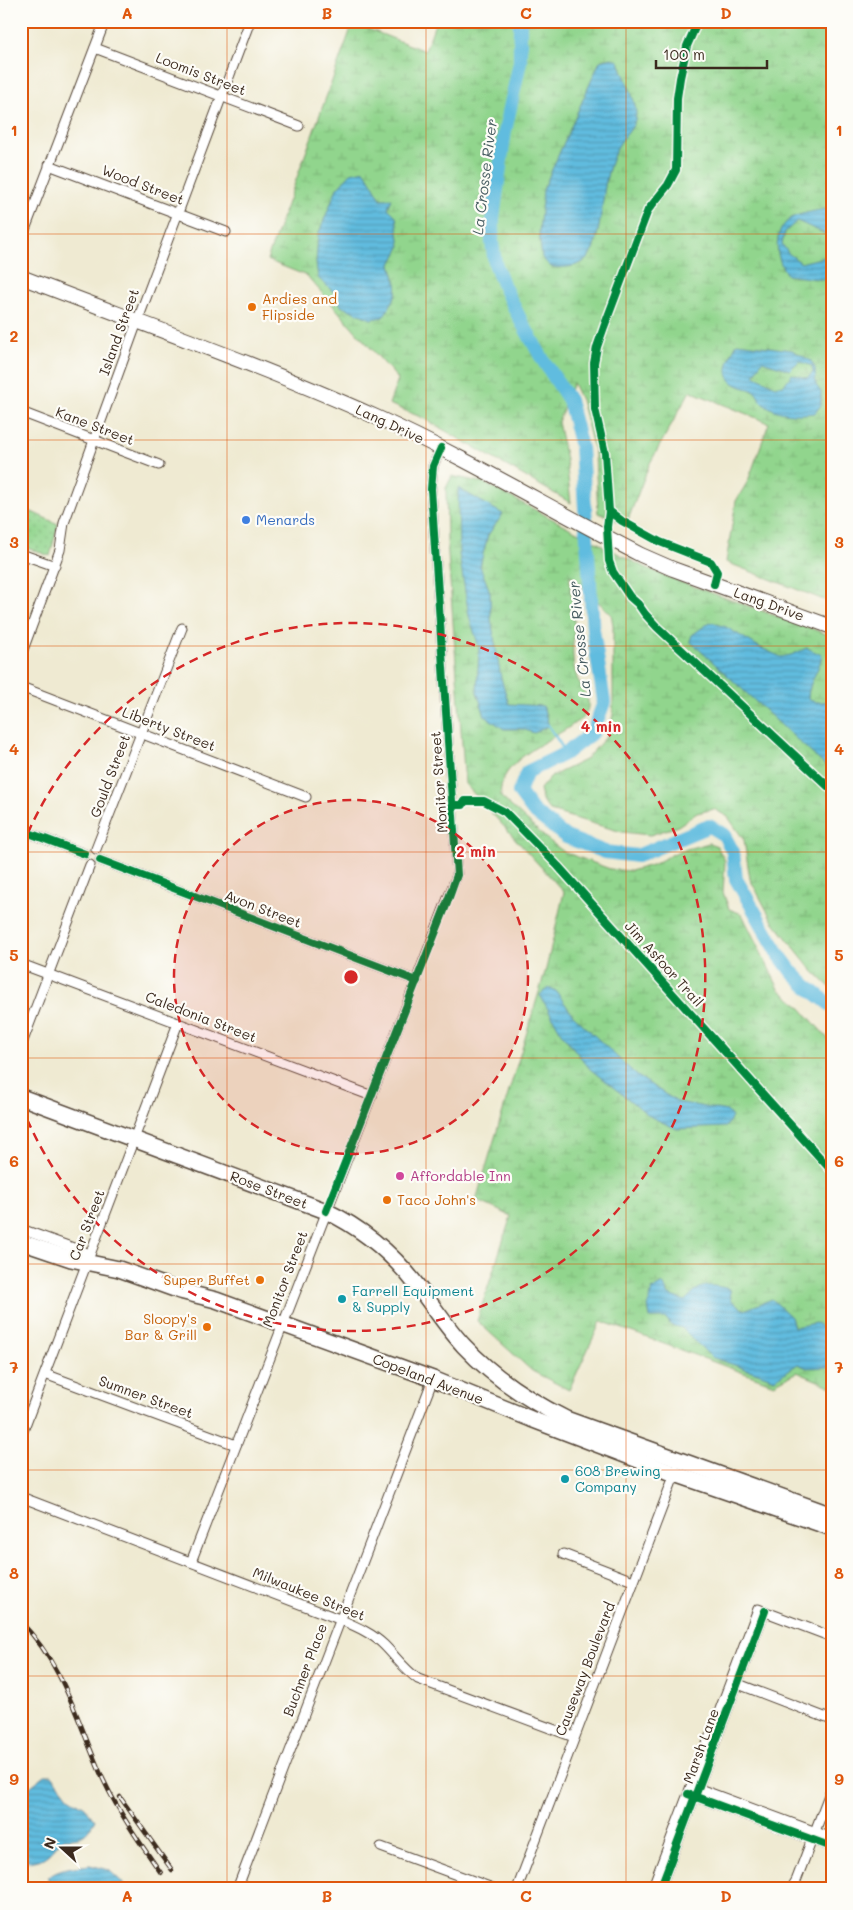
<svg xmlns="http://www.w3.org/2000/svg" width="853" height="1910" font-family="Mali,sans-serif">
<defs>
<pattern id="wetland-marsh" width="20" height="14" patternUnits="userSpaceOnUse" patternTransform="scale(1.25)"><rect width="20" height="14" fill="#91d58d"/><path d="M1 5h8M5 5V1M11 12h8M15 12V8" fill="none" stroke="#7eb779"/></pattern>
<pattern id="park-dots" width="8" height="8" patternUnits="userSpaceOnUse" patternTransform="scale(1.25)"><rect width="8" height="8" fill="#91d58d"/><path d="M2 2h.1M6 6h.1" fill="none" stroke="#7eb779" stroke-width="1.8" stroke-linecap="round"/></pattern>
<pattern id="water-rules" width="6" height="5" patternUnits="userSpaceOnUse" patternTransform="scale(1.25)"><rect width="6" height="5" fill="#61bcdf"/><path d="M0 2.5h6" fill="none" stroke="#5199b4"/></pattern>
</defs>
<rect width="100%" height="100%" fill="#fdfcf7"/>
<filter id="ink" filterUnits="userSpaceOnUse"><feTurbulence type="fractalNoise" baseFrequency=".02" numOctaves="2"/><feDisplacementMap in="SourceGraphic" scale="10" xChannelSelector="R" yChannelSelector="G"/><feConvolveMatrix kernelMatrix="1 2 1 2 8 2 1 2 1" color-interpolation-filters="sRGB"/></filter>
<filter id="wash" filterUnits="userSpaceOnUse"><feTurbulence type="fractalNoise" baseFrequency=".0096" numOctaves="4" result="noise"/><feDisplacementMap in="SourceGraphic" scale="20" xChannelSelector="R" yChannelSelector="G"/><feGaussianBlur stdDeviation="1.12" result="paint"/><feColorMatrix in="noise" values="0 0 0 0 0 0 0 0 0 0 0 0 0 0 0 0 0 1.4 0 .05"/><feComposite in="paint" operator="in"/></filter>
<g filter="url(#wash)">
<rect width="100%" height="100%" fill="#efead2"/>
<!-- wetland -->
<g fill="url(#wetland-marsh)" stroke="#668056">
<path d="M436,21H832V603L726,562L736,501L748,481L769,423L690,391L649,465L626,525L598,513L595,454L581,400L573,383L558,422L566,460L571,503L423,418L389,404L398,379L307,276L267,260L353,23L425,51Z"/>
<path d="M452,476L484,483L638,564L670,578L832,636V989L813,971L772,920L750,879L744,840L728,817L714,809L697,813L678,826L650,835L622,832L550,811L542,801L540,789L550,777L585,760L607,736L613,715V625L611,614L570,575C569,587 573,601 574,613C575,634 569,658 577,678C582,690 595,701 584,716C583,719 578,721 575,723C552,741 495,761 501,797L547,839L564,852L610,869L630,871L652,865L679,851L709,843L717,846L725,861L723,892L729,909L742,914L779,989L799,1006L832,1043V1387L797,1372L774,1384L601,1321L569,1390L532,1371L477,1321L511,1216L476,1200L546,969L564,892L465,784L447,541L446,488Z"/>
</g>
<!-- park -->
<path fill="url(#park-dots)" stroke="#668056" d="M21,507L58,524L50,556L21,546Z"/>
<!-- water -->
<g fill="url(#water-rules)" stroke="#4e737e" fill-rule="evenodd">
<path d="M612,58L619,61C623,75 637,101 636,115C635,129 622,137 617,148C612,158 608,171 606,181C602,199 600,246 587,259C577,268 562,268 551,267L542,258L539,233L543,190L600,61Z"/>
<path d="M364,170L381,199H392L388,208L396,216L400,247L391,264C399,292 400,291 383,317L371,319L341,306L337,295L318,278L316,263L318,235L337,188L351,173Z"/>
<path d="M832,208V237L797,221L785,232L782,244L788,253L801,263L832,255V281L787,275C775,257 772,233 790,219C798,213 822,210 832,208Z"/>
<path d="M737,343L792,350L811,361L815,368L816,385L821,392V405L815,413C797,415 779,416 763,403C759,400 758,394 754,391C748,388 741,388 735,384C719,374 731,356 737,343ZM762,361L790,370L799,361L812,366L813,373L807,378L792,374L784,385L775,386L754,375Z"/>
<path d="M458,488L503,514L488,535L480,566L490,592L491,619L501,678L509,704L543,706L549,726L534,733L522,729H504L485,716L477,692L479,647L469,616L459,554Z"/>
<path d="M710,622L726,627L761,648L781,657L791,655L807,648L822,655C819,672 808,682 808,699C813,703 826,703 832,699V772L690,641L692,635Z"/>
<path d="M548,988L556,991L573,1015L636,1075L677,1102L727,1111L732,1117L726,1127L677,1129L651,1117L590,1069L562,1034L540,995Z"/>
<path d="M663,1284L669,1295L685,1301C701,1283 707,1284 730,1289L731,1300L744,1310L772,1299L791,1317L794,1327L816,1323L824,1329L832,1328V1367L807,1368L798,1364L775,1379L711,1357L682,1328L671,1325L666,1318H650L648,1306L652,1290Z"/>
<path d="M45,1775H52L69,1797L85,1807L95,1820C86,1836 84,1838 64,1838C47,1854 48,1862 21,1862V1794Z"/>
<path d="M90,1865L109,1870L129,1889H63L48,1881V1877C58,1867 76,1867 90,1865Z"/>
</g>
<g fill="none" stroke-linecap="round" stroke-linejoin="round">
<!-- stream -->
<path stroke="#61bcdf" stroke-width="2.5" d="M548,725L566,753"/>
<!-- river -->
<path stroke="#61bcdf" stroke-width="14" d="M520,21V62L505,131L493,218L492,242L495,263L504,287L520,319L543,360L569,400L581,447L593,629L604,702L593,732L566,753L527,772L519,792L533,811L566,837L605,852L637,856L709,826L724,835L733,852L736,879L780,956L792,972L805,985L832,1006"/>
</g>
</g>
<g filter="url(#ink)">
<g fill="none" stroke-linecap="round" stroke-linejoin="round">
<defs>
<g id="minor">
<path d="M95,48L299,126"/>
<path d="M49,165L226,232"/>
<path d="M21,240L105,21"/>
<path d="M21,412L159,465"/>
<path d="M21,554L55,566"/>
<path d="M21,655L60,550L64,523L137,322L250,21"/>
<path d="M21,687L306,797"/>
<path d="M21,830L85,854"/>
<path d="M96,849L182,628"/>
<path d="M100,860L417,981"/>
<path d="M21,964L372,1096"/>
<path d="M21,1046L90,865"/>
<path d="M21,1229L90,1254"/>
<path d="M45,1374L236,1445"/>
<path d="M21,1436L178,1023"/>
<path d="M21,1497L339,1619C355,1626 372,1633 384,1645C396,1657 404,1669 418,1679L574,1737"/>
<path d="M563,1554L633,1581"/>
<path d="M191,1562L457,875L431,489L433,466L441,448"/>
<path d="M733,1682L832,1720"/>
<path d="M694,1787L832,1838"/>
<path d="M691,1795L832,1847"/>
<path d="M381,1847L495,1889"/>
<path d="M237,1889L433,1379"/>
<path d="M517,1889L676,1471"/>
<path d="M652,1889L758,1609L832,1637"/>
<path d="M660,1889L765,1611"/>
<path d="M791,1889L796,1881L832,1787"/>
</g>
<path id="primary" d="M21,277C140,323 260,365 376,417C467,458 553,510 641,555L673,569L832,627"/>
<g id="trunk">
<path d="M21,1097L326,1211C364,1229 394,1255 419,1288C434,1307 447,1328 464,1346C493,1377 528,1400 566,1419L832,1515"/>
<path d="M21,1242L71,1259L119,1269L180,1291L216,1300L433,1379L531,1419L675,1474L832,1528"/>
</g>
</defs>
<!-- minor casing -->
<use href="#minor" stroke="#564739" stroke-width="11"/>
<!-- primary casing -->
<use href="#primary" stroke="#564739" stroke-width="16"/>
<!-- trunk casing -->
<use href="#trunk" stroke="#564739" stroke-width="18"/>
<!-- minor -->
<use href="#minor" stroke="#fff" stroke-width="9"/>
<!-- primary -->
<use href="#primary" stroke="#fff" stroke-width="14"/>
<!-- trunk -->
<use href="#trunk" stroke="#fff" stroke-width="15"/>
<defs>
<g id="rail">
<path d="M21,1622C65,1667 78,1724 103,1779C119,1813 140,1843 161,1873"/>
<path d="M120,1797L172,1870"/>
</g>
</defs>
<!-- rail casing -->
<use href="#rail" stroke="#3b2a1e" stroke-width="4.5"/>
<!-- rail -->
<use href="#rail" stroke="#fdfcf7" stroke-width="2.5" stroke-dasharray="8" stroke-linecap="butt"/>
<defs>
<g id="cycleway">
<path d="M698,21L687,46L680,78L677,98L676,170L668,185L648,210L604,327L597,347L594,363L595,409L605,453L609,511L607,527L609,561L613,572L630,597L638,604L645,614L657,627L832,790"/>
<path d="M609,511L622,521L660,542L711,562L717,572L714,584"/>
<path d="M453,805H463L465,801H484L505,812L558,866L832,1171"/>
<path d="M21,830L85,854"/>
<path d="M100,860L417,981"/>
<path d="M326,1211L447,903L457,875L431,489L433,466L441,448"/>
<path d="M688,1794L832,1847"/>
<path d="M660,1889L765,1611"/>
</g>
</defs>
<!-- cycleway casing -->
<use href="#cycleway" stroke="#fdfcf7" stroke-width="11"/>
<!-- cycleway -->
<use href="#cycleway" stroke="#00873e" stroke-width="8"/>
</g>
</g>
<!-- grid -->
<path fill="none" stroke="#df570d" stroke-width="1" stroke-opacity="0.55" d="M227,21V1889M426,21V1889M626,21V1889M21,234H832M21,440H832M21,646H832M21,852H832M21,1058H832M21,1264H832M21,1470H832M21,1676H832"/>
<!-- distance rings -->
<circle cx="351" cy="977" r="177" fill="#d62828" fill-opacity=".12"/>
<g fill="none" stroke="#d62828" stroke-width="2.5" stroke-dasharray="9 6">
<circle cx="351" cy="977" r="177"/>
<path d="M22 847A354 354 0 1 1 22 1107"/>
</g>
<!-- markers -->
<g fill="#e8710a" stroke="#fdfcf7" stroke-width="2">
<circle cx="252" cy="307" r="5"/>
<circle cx="387" cy="1200" r="5"/>
<circle cx="260" cy="1280" r="5"/>
<circle cx="207" cy="1327" r="5"/>
</g>
<circle fill="#3f7fe0" stroke="#fdfcf7" stroke-width="2" cx="246" cy="520" r="5"/>
<circle fill="#d1479c" stroke="#fdfcf7" stroke-width="2" cx="400" cy="1176" r="5"/>
<g fill="#0f9aa8" stroke="#fdfcf7" stroke-width="2">
<circle cx="342" cy="1299" r="5"/>
<circle cx="565" cy="1479" r="5"/>
</g>
<g text-anchor="middle" stroke-width="4.5" stroke-linejoin="round" paint-order="stroke">
<!-- street labels -->
<g font-size="14" fill="#3b2a1e" stroke="#fdfcf7">
<text transform="translate(201 74) rotate(21)" y="5">Loomis Street</text>
<text transform="translate(143 185) rotate(21)" y="5">Wood Street</text>
<text transform="translate(119 332) rotate(-70)" y="5">Island Street</text>
<text transform="translate(390 424) rotate(25)" y="5">Lang Drive</text>
<text transform="translate(95 426) rotate(21)" y="5">Kane Street</text>
<text transform="translate(769 604) rotate(20)" y="5">Lang Drive</text>
<text transform="translate(169 729) rotate(21)" y="5">Liberty Street</text>
<text transform="translate(110 776) rotate(-69)" y="5">Gould Street</text>
<text transform="translate(439 782) rotate(-94)" y="5">Monitor Street</text>
<text transform="translate(263 909) rotate(21)" y="5">Avon Street</text>
<text transform="translate(664 964) rotate(48)" y="5">Jim Asfoor Trail</text>
<text transform="translate(201 1017) rotate(21)" y="5">Caledonia Street</text>
<text transform="translate(269 1190) rotate(21)" y="5">Rose Street</text>
<text transform="translate(87 1225) rotate(-69)" y="5">Car Street</text>
<text transform="translate(285 1279) rotate(-69)" y="5">Monitor Street</text>
<text transform="translate(428 1379) rotate(21)" y="5">Copeland Avenue</text>
<text transform="translate(146 1397) rotate(20)" y="5">Sumner Street</text>
<text transform="translate(309 1594) rotate(22)" y="5">Milwaukee Street</text>
<text transform="translate(585 1669) rotate(-69)" y="5">Causeway Boulevard</text>
<text transform="translate(305 1670) rotate(-69)" y="5">Buchner Place</text>
<text transform="translate(701 1746) rotate(-70)" y="5">Marsh Lane</text>
</g>
<!-- food labels -->
<g font-size="14" fill="#c56008" stroke="#fdfcf7" text-anchor="start">
<text x="262" y="304">Ardies and<tspan x="262" dy="16">Flipside</tspan></text>
<text x="397" y="1205">Taco John's</text>
<text x="250" y="1285" text-anchor="end">Super Buffet</text>
<text x="197" y="1324" text-anchor="end">Sloopy's<tspan x="197" dy="16">Bar &amp; Grill</tspan></text>
</g>
<!-- shop labels -->
<g font-size="14" fill="#366cbe" stroke="#fdfcf7" text-anchor="start">
<text x="256" y="525">Menards</text>
</g>
<!-- hotel labels -->
<g font-size="14" fill="#b23c85" stroke="#fdfcf7" text-anchor="start">
<text x="410" y="1181">Affordable Inn</text>
</g>
<!-- culture labels -->
<g font-size="14" fill="#0d838f" stroke="#fdfcf7" text-anchor="start">
<text x="352" y="1296">Farrell Equipment<tspan x="352" dy="16">&amp; Supply</tspan></text>
<text x="575" y="1476">608 Brewing<tspan x="575" dy="16">Company</tspan></text>
</g>
<!-- water labels -->
<g font-size="15" font-style="italic" fill="#485d62" stroke="#fdfcf7">
<text transform="translate(485 177) rotate(-83)" y="5">La Crosse River</text>
<text transform="translate(580 639) rotate(-96)" y="5">La Crosse River</text>
</g>
</g>
<circle cx="351" cy="977" r="8" fill="#d62828" stroke="#fdfcf7" stroke-width="2.5"/>
<g font-size="15" text-anchor="middle" font-weight="bold" fill="#d62828" stroke="#fdfcf7" stroke-width="4.5" stroke-linejoin="round" paint-order="stroke">
<text x="601" y="732">4 min</text>
<text x="476" y="857">2 min</text>
</g>
<!-- margin -->
<rect width="853" height="1910" fill="none" stroke="#fdfcf7" stroke-width="55"/>
<!-- north arrow -->
<g transform="translate(62 1848) rotate(291)" stroke="#fdfcf7" stroke-width="4" paint-order="stroke">
<path d="M0-4L9 19L0 12L-9 19Z" fill="#3b2a1e"/>
<text y="-8" font-size="14" font-weight="bold" text-anchor="middle" fill="#3b2a1e">N</text>
</g>
<!-- scale -->
<path d="M656 60v8h111v-8" fill="none" stroke="#3b2a1e" stroke-width="2.5"/>
<text x="663" y="60" font-size="15" fill="#3b2a1e" stroke="#fdfcf7" stroke-width="4" paint-order="stroke">100 m</text>
<rect x="28" y="28" width="798" height="1854" fill="none" stroke="#df570d" stroke-width="2"/>
<g font-size="16" text-anchor="middle" font-weight="bold" fill="#df570d">
<text x="127" y="19">A</text>
<text x="327" y="19">B</text>
<text x="526" y="19">C</text>
<text x="726" y="19">D</text>
<text x="14" y="136">1</text>
<text x="839" y="136">1</text>
<text x="14" y="342">2</text>
<text x="839" y="342">2</text>
<text x="14" y="548">3</text>
<text x="839" y="548">3</text>
<text x="14" y="755">4</text>
<text x="839" y="755">4</text>
<text x="14" y="961">5</text>
<text x="839" y="961">5</text>
<text x="14" y="1167">6</text>
<text x="839" y="1167">6</text>
<text x="14" y="1373">7</text>
<text x="839" y="1373">7</text>
<text x="14" y="1579">8</text>
<text x="839" y="1579">8</text>
<text x="14" y="1785">9</text>
<text x="839" y="1785">9</text>
<text x="127" y="1902">A</text>
<text x="327" y="1902">B</text>
<text x="526" y="1902">C</text>
<text x="726" y="1902">D</text>
</g>
</svg>
